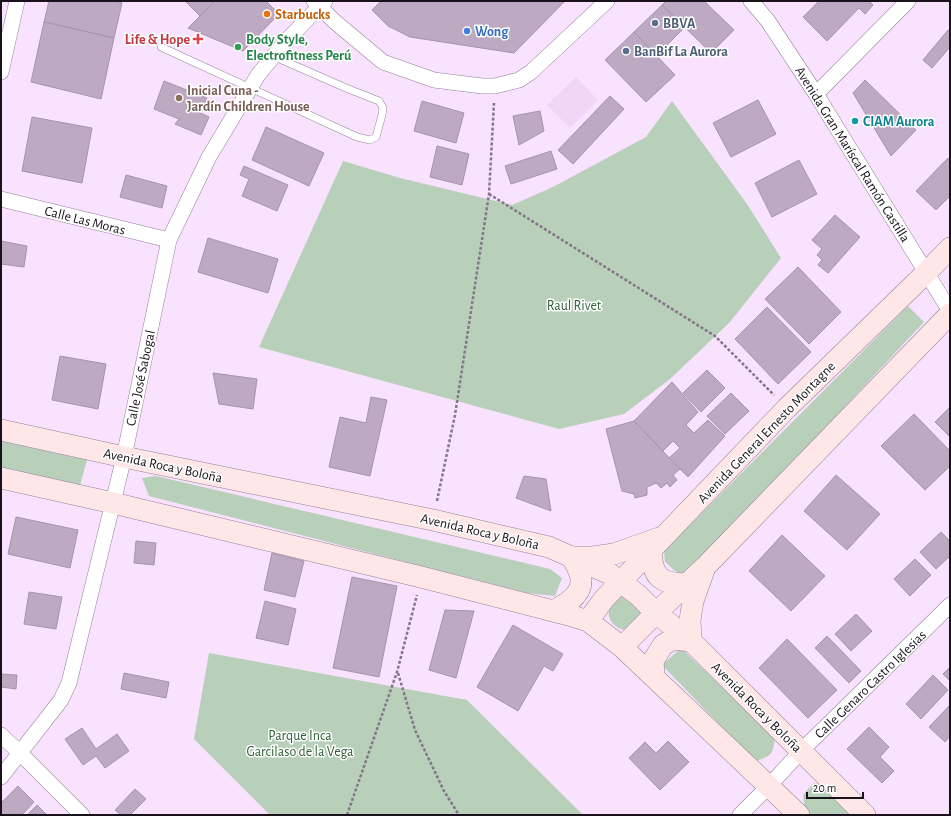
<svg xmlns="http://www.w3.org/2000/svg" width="951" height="816" font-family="'Alegreya Sans',sans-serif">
<rect width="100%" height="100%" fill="#f8e2fd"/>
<!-- built -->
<path fill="#f1d6f7" d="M576,77L598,100L570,128L547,105Z"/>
<!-- green -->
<g fill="#b8cfba">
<path d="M672,101L747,204L781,258L730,322L670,379L624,414L559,429L259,347L343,161L400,178L512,205L553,187L646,137Z"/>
<path d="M908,306L924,322L689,573L683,574L675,571L665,562L664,551Z"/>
<path d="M1,441L87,460L79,489L1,472Z"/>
<path d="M156,476L550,569L562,578L555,596L527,593L149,496L142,478Z"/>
<path d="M621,597H627L641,611V617L625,630C605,626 603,604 621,597Z"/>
<path d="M681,648L775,738C772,755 774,754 757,761L749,755L662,665Z"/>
<path d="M209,653L467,700L583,815H270L194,739Z"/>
<path d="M814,783L822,784L853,815H812L805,808L803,795Z"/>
</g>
<!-- building -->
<g fill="#bea9c3" stroke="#a793ac">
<path d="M49,1H115L122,3L114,38L44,22Z"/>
<path d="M185,1H215L200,16Z"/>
<path d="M215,1H266L279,14L243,51L188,28Z"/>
<path d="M381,1H565L514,53L410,37L388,26L372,10Z"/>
<path d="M666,1H704L734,30L711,53L662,5Z"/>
<path d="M819,1H869L873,5L865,14L859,8L827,41L803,17Z"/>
<path d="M662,5L685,27L656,56L634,32Z"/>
<path d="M44,22L114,38L101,99L31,82Z"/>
<path d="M948,30L950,32V47L932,68L923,60Z"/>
<path d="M634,32L675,75L646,102L605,60Z"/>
<path d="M865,80L916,130L891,156L853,93Z"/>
<path d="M164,81L207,98L203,107L191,102L192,109L209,117L201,135L175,124L179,119L154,109Z"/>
<path d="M610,96L624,109L573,164L558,150Z"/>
<path d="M758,100L776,134L731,157L713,123Z"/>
<path d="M422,101L464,113L456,143L414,131Z"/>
<path d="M540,111L544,131L519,145L513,116Z"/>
<path d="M32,117L92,128L82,183L22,171Z"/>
<path d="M266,127L324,153L309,186L252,160Z"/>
<path d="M437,146L469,154L462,185L430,177Z"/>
<path d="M551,151L557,169L511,184L505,166Z"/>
<path d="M948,158L950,160V196L936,210L916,191Z"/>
<path d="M799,160L817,194L772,217L755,183Z"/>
<path d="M244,166L288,185L277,211L242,196L249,179L240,175Z"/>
<path d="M126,175L167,186L162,208L120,197Z"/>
<path d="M835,215L860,237L828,273L818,265L822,260L817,255L822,249L812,240Z"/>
<path d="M208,238L278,259L268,293L198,272Z"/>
<path d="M1,241L27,246L24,267L1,264Z"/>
<path d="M798,267L841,312L809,344L765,299Z"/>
<path d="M767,307L811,352L778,384L735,339Z"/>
<path d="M60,356L106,364L98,409L52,400Z"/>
<path d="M707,370L725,388L701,412L683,393Z"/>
<path d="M213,373L257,379L253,409L219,404Z"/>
<path d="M672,382L698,412L686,425L694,433L708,420L725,436L688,477L669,458L680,448L673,441L663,451L634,421Z"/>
<path d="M731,393L749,411L725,434L707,416Z"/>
<path d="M371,397L387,400L370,476L329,467L340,417L366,423Z"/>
<path d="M950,407V437L935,422Z"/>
<path d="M914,414L950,451V466L925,490L881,446Z"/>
<path d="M634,421L680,469L673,475L677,480L670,487L667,483L661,488L656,483L647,487V495L635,498L634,494L622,491L606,429Z"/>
<path d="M836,475L880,514L847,550L804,511Z"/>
<path d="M524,476L546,479L551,511L516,498Z"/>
<path d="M16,517L78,530L70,568L8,554Z"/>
<path d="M941,532L950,541V556L936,569L920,552Z"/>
<path d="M782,535L825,576L791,611L749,571Z"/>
<path d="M136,541L156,543L154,565L134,563Z"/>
<path d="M272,553L304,561L295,597L264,590Z"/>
<path d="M915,559L931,575L910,596L894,579Z"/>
<path d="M352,577L397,586L379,677L333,668Z"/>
<path d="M29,592L62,597L56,629L24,624Z"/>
<path d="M265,601L296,609L288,645L256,638Z"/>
<path d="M445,610L474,611L456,678L429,670Z"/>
<path d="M856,614L872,631L851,651L835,634Z"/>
<path d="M513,625L563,654L553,671L544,666L518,711L477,687Z"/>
<path d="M827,636L861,671L849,683L815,648Z"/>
<path d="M787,639L837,690L808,718L759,668Z"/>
<path d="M950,667V681L943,674Z"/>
<path d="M124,673L169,682L166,698L121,689Z"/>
<path d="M1,674L17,675L16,689L1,687Z"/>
<path d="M933,675L948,690L921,719L906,704Z"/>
<path d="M950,705V736L945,742L929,727Z"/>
<path d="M869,727L889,747L880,757L894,771L882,783L847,749Z"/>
<path d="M82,728L96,749L117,734L129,751L105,768L96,756L83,765L65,739Z"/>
<path d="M668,741L689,762L660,790L629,758L645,742L656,753Z"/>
<path d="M18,786L34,802L22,815H1V803Z"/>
<path d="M135,789L146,799L130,815H121L115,810Z"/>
<path d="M37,805L47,815H27Z"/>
</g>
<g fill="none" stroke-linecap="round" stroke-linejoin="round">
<defs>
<path id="lane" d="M161,47L357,137L370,140L376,137L382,115L383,108L379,101L346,88L273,56"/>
<g id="street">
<path d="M314,1L334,21L383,62L434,80L482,86H495L519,80L531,72L607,1"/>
<path d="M751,1L768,21L816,94L950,311"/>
<path d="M1,72L17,1"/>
<path d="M816,94L908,1"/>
<path d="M1,199L169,240"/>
<path d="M1,735L20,753L82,815"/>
<path d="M1,777L61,700L69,683L124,457L169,240L209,157L258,75L286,41L325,1"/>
<path d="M740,815L769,786L801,751L950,605"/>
</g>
<g id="secondary">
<path d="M1,430L124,457L433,520L549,547L610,574L638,595L656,613L691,641L865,815"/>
<path d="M1,478L113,503L421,577L569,615L588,621L622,647L799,815"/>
<path d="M651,549C652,577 659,583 686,584"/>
<path d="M553,611C564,605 582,596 581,580C581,572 575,564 572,557H593L614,554L659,538"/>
<path d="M588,621L604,599L787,408L927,272L950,248"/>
<path d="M622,647L656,613L705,567L950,314"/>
<path d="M654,676L653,661L663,645L673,639L691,641L690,620L693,601L704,570"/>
</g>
</defs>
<!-- lane casing -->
<use href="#lane" stroke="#948099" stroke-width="8"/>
<!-- street casing -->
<use href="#street" stroke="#948099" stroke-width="16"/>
<!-- secondary casing -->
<use href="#secondary" stroke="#948099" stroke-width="22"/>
<!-- path -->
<g stroke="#847688" stroke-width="2.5" stroke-dasharray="3 2" stroke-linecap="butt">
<path d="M489,194L715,336L774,395"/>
<path d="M437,501L455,415L489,194L494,103"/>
<path d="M398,673L415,730L444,791L459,815"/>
<path d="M347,815L397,672L417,595"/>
</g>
<!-- lane -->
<use href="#lane" stroke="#fff" stroke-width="7"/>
<!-- street -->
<use href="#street" stroke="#fff" stroke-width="15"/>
<!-- secondary -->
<use href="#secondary" stroke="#ffe7e7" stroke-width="21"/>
</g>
<!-- markers -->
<circle fill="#e8710a" stroke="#fff" stroke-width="1.5" cx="267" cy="14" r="4"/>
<g fill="#5c6f8a" stroke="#fff" stroke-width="1.5">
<circle cx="655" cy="23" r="4"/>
<circle cx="626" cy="51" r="4"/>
</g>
<circle fill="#3f7fe0" stroke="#fff" stroke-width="1.5" cx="467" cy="31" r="4"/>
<path fill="#e0444e" stroke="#fff" stroke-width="1.5" d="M196 33h4v4h4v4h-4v4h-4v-4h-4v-4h4z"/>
<circle fill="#2e9e5b" stroke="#fff" stroke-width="1.5" cx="238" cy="47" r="4"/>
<circle fill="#8d6e63" stroke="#fff" stroke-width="1.5" cx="179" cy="98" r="4"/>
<circle fill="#0f9aa8" stroke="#fff" stroke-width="1.5" cx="855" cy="121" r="4"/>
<g text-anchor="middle" stroke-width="3" stroke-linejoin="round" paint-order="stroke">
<!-- food labels -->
<g font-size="14" font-weight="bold" fill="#c56008" stroke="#fff" text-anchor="start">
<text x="275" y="19">Starbucks</text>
</g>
<!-- service labels -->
<g font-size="14" font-weight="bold" fill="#4e5e75" stroke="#fff" text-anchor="start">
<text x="663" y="28">BBVA</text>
<text x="634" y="56">BanBif La Aurora</text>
</g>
<!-- shop labels -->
<g font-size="14" font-weight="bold" fill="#366cbe" stroke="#fff" text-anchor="start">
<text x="475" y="36">Wong</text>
</g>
<!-- health labels -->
<g font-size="14" font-weight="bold" fill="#be3a42" stroke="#fff" text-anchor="end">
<text x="190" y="44">Life &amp; Hope</text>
</g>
<!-- leisure labels -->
<g font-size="14" font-weight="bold" fill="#27864d" stroke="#fff" text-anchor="start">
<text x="246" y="44">Body Style,<tspan x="246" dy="16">Electrofitness Perú</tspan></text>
</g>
<!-- education labels -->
<g font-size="14" font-weight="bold" fill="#785e54" stroke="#fff" text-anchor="start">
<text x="187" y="95">Inicial Cuna -<tspan x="187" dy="16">Jardín Children House</tspan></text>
</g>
<!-- culture labels -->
<g font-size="14" font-weight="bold" fill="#0d838f" stroke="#fff" text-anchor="start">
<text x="863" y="126">CIAM Aurora</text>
</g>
<!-- street labels -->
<g font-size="14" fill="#19121b" stroke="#fff">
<text transform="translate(853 154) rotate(58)" y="5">Avenida Gran Maríscal Ramón Castilla</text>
<text transform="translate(85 220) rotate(14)" y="5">Calle Las Moras</text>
<text transform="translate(140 378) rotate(-78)" y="5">Calle José Sabogal</text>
<text transform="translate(766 432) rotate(-46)" y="5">Avenida General Ernesto Montagne</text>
<text transform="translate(163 465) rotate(12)" y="5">Avenida Roca y Boloña</text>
<text transform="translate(480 531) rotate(13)" y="5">Avenida Roca y Boloña</text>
<text transform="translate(870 684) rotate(-44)" y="5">Calle Genaro Castro Iglesias</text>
<text transform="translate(757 707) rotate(45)" y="5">Avenida Roca y Boloña</text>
</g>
<!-- park labels -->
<g font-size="14" fill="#306139" stroke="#fff">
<text x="574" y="310">Raul Rivet</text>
<text x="300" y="740">Parque Inca<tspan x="300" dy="16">Garcilaso de la Vega</tspan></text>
</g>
</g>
<!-- border -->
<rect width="951" height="816" fill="none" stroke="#19121b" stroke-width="4"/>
<!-- scale -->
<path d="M807 792v6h56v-6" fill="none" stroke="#19121b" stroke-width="2"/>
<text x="813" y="792" font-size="12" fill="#19121b" stroke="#ffffff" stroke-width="3" paint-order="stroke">20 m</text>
</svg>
